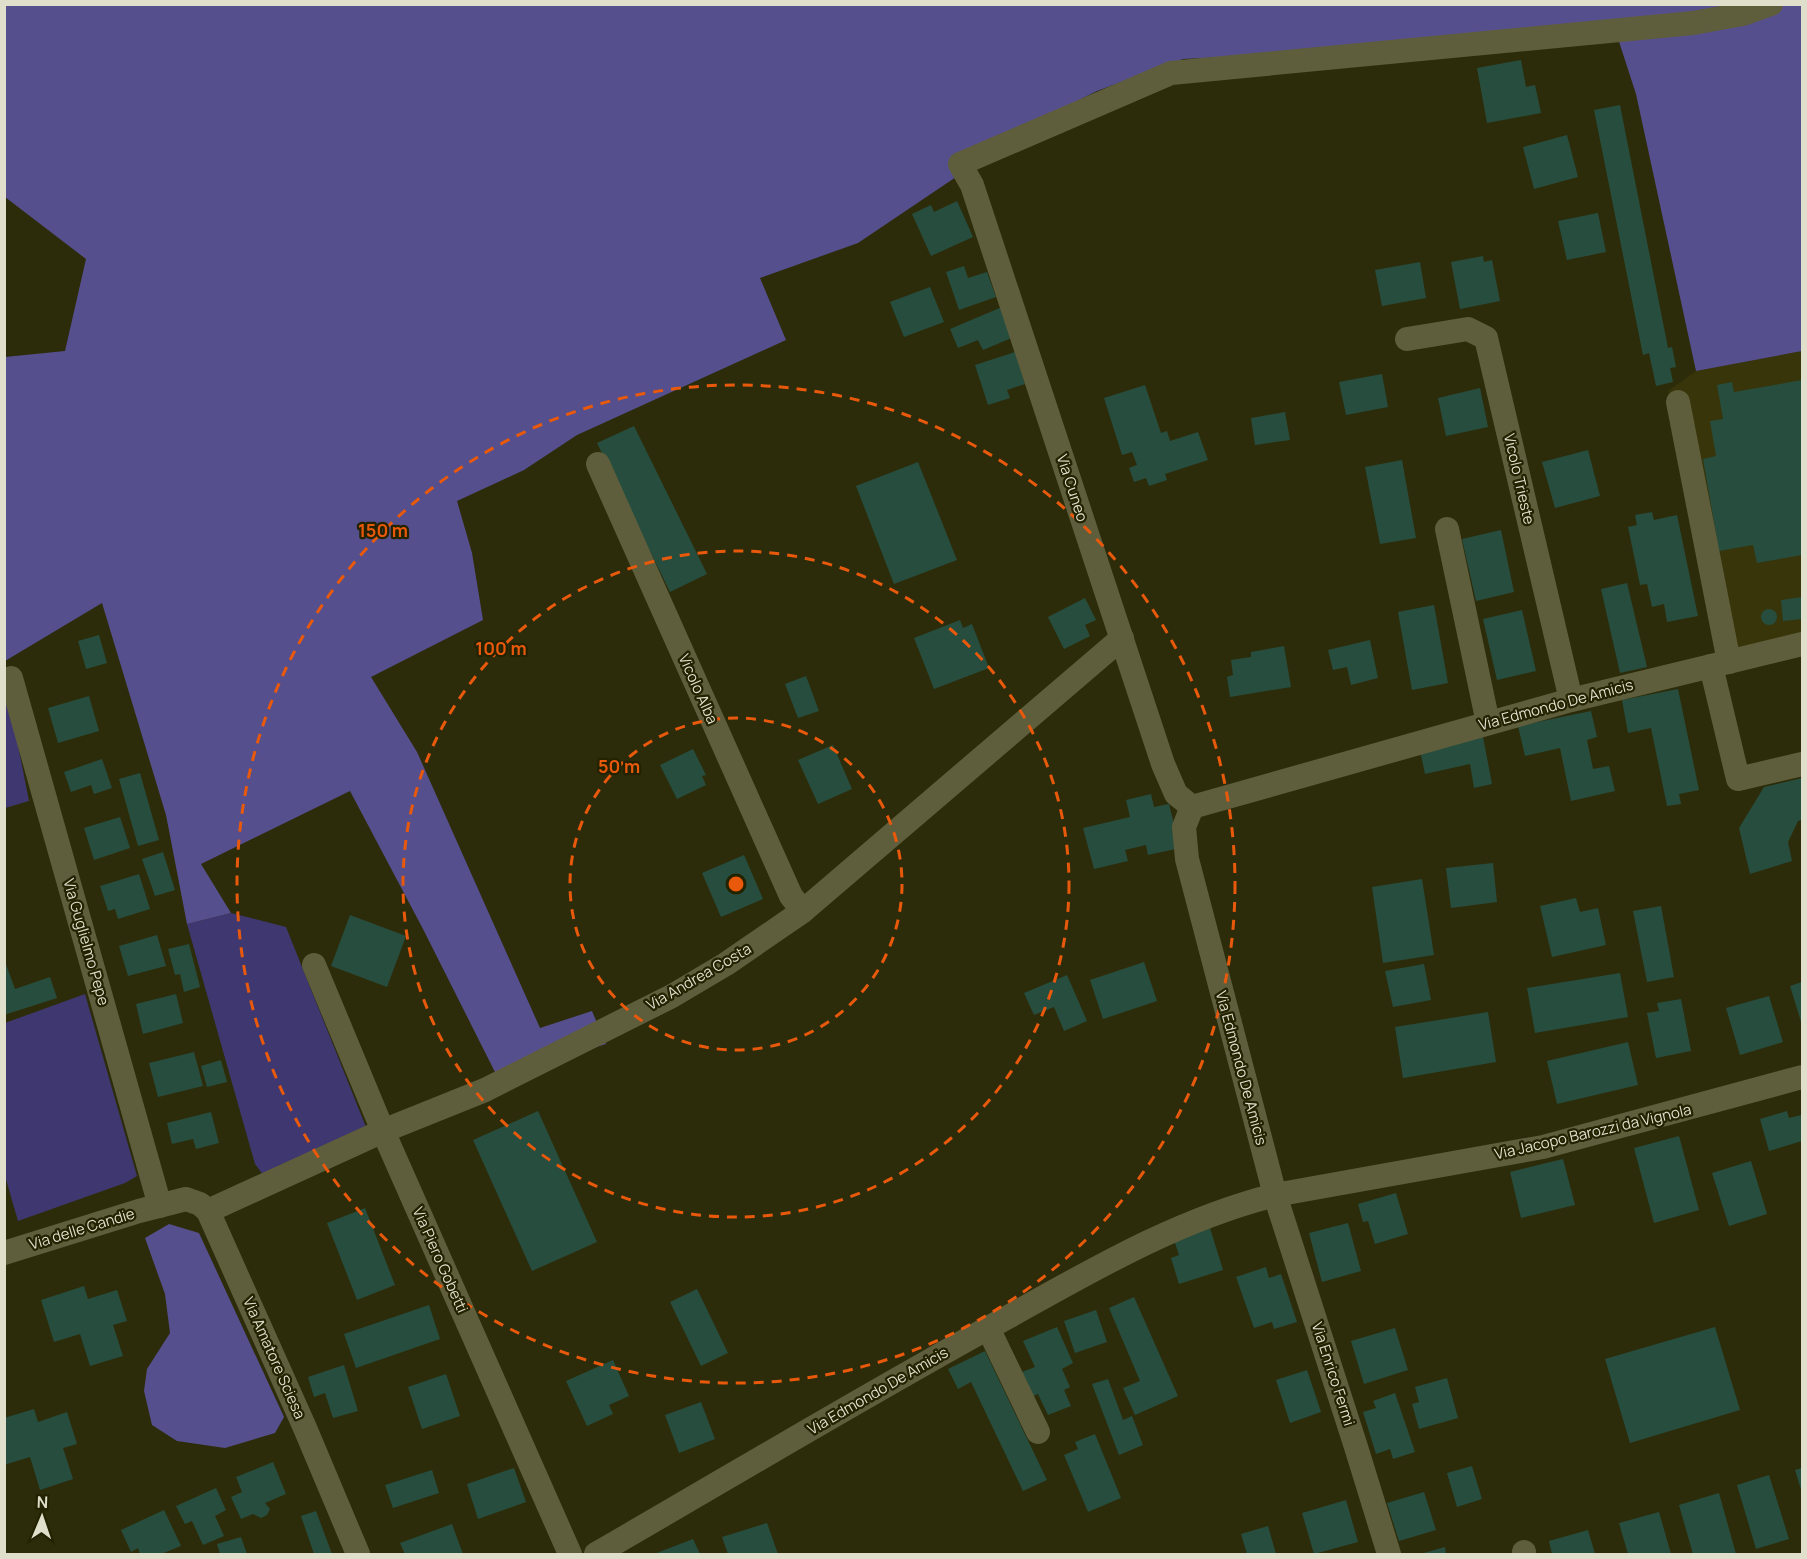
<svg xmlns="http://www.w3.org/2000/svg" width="1807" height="1559" font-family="Manrope,sans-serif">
<rect width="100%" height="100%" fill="#2d2c0a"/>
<!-- built -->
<path fill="#373509" d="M1802,351V644L1724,664L1668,391L1696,371Z"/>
<!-- green -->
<g fill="#3f3770">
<path d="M8,695L29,801L5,808L4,697Z"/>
<path d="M231,913L286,927L366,1127L267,1180L255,1164L187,924Z"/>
<path d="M85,994L137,1176L125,1183L18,1221L5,1176V1023Z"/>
</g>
<!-- forest -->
<g fill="#564f8e">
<path d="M4,5H1802V351L1696,371L1636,94L1612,20L1299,53L1183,59L1097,91L1045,117L858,243L760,278L786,340L577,435L524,470L457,501L472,553L483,620L371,677L417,752L540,1028L592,1011L606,1044L498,1078L423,929L350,791L201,864L231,913L187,924L166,815L102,603L5,661V357L65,351L86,259L5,197Z"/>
<path d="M169,1224L199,1233L284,1417L275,1433L225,1448L177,1441L152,1425L144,1391L147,1369L170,1333L165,1294L145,1238Z"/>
</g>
<!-- building -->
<g fill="#274d3e">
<path d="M1521,60L1526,87L1535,85L1541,113L1487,123L1477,68Z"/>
<path d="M1620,105L1668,348L1672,347L1676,367L1670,368L1673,382L1656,386L1649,353L1643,355L1594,110Z"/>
<path d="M1567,135L1578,177L1534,189L1523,147Z"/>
<path d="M957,201L973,237L931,256L912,214L931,205L934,212Z"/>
<path d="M1598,213L1606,252L1567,260L1558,221Z"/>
<path d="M1483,256L1484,262L1492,260L1500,301L1460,309L1451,262Z"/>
<path d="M1420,262L1426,298L1382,306L1375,270Z"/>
<path d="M964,266L968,278L987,272L996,297L959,310L946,272Z"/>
<path d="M930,287L944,322L904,337L890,302Z"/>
<path d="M1002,307L1014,337L983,350L978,340L958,348L950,329Z"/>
<path d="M1015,352L1025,384L1007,390L1010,398L988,405L975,365Z"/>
<path d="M1382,374L1388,407L1346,415L1339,382Z"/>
<path d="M1802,380V555L1757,563L1753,545L1719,551L1703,459L1716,456L1710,421L1723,419L1717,385L1732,382L1734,392Z"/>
<path d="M1145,385L1161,433L1167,431L1170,441L1198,432L1208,460L1165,474L1167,480L1149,486L1146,478L1134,482L1129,468L1137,465L1132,452L1122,455L1104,398Z"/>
<path d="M1480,388L1488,427L1446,436L1438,398Z"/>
<path d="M1285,412L1290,440L1255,445L1251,418Z"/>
<path d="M634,426L707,574L670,592L597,443Z"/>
<path d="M1588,450L1600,496L1555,508L1542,462Z"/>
<path d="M1402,460L1416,538L1380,544L1365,467Z"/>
<path d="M918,462L957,560L894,584L856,486Z"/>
<path d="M1652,512L1654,520L1677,515L1698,616L1667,622L1664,604L1652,607L1647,584L1640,585L1628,527L1637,525L1635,515Z"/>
<path d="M1501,530L1514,592L1476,601L1462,539Z"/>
<path d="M1627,583L1647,667L1620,673L1601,589Z"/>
<path d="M1802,597V619L1783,621L1781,600Z"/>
<path d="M1085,598L1096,620L1085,625L1090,636L1064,649L1048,617Z"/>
<path d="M1434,605L1448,683L1412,690L1398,612Z"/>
<circle cx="1769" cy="617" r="8"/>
<path d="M1522,610L1536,671L1497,680L1483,619Z"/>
<path d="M960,620L963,628L972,624L989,668L934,689L914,638Z"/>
<path d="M99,635L107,663L86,669L78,641Z"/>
<path d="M1370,640L1378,678L1351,685L1347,667L1333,670L1328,650Z"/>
<path d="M1284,646L1291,687L1230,697L1227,677L1233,675L1231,660L1251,657V652Z"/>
<path d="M806,676L819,711L798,718L785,684Z"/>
<path d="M1678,689L1699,790L1679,794L1681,804L1667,806L1651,728L1628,733L1622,700Z"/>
<path d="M89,696L99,731L58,743L48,708Z"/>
<path d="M1591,711L1597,737L1587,740L1593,769L1609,766L1615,791L1571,801L1560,748L1525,756L1518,726Z"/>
<path d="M1483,737L1492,784L1474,788L1470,764L1425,774L1420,750Z"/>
<path d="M833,745L852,789L818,804L798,760Z"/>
<path d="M693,749L706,775L702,776L706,785L677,799L660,765Z"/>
<path d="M102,759L112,788L94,794L91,785L71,792L64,772Z"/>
<path d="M140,773L159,840L138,846L119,779Z"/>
<path d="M1802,778V820L1798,821L1788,842L1792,861L1750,874L1739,828L1764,787Z"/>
<path d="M1151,794L1154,807L1169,804L1180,848L1148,855L1146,845L1125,850L1128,861L1094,869L1083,828L1130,817L1126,800Z"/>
<path d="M120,817L130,848L94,860L84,828Z"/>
<path d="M163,852L175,890L155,896L142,859Z"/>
<path d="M744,855L763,899L721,917L702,873Z"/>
<path d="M1493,863L1497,902L1451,908L1446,868Z"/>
<path d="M139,874L150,909L118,919L115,909L108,911L100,886Z"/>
<path d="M1422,879L1434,955L1383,963L1372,887Z"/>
<path d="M1576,898L1580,912L1598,908L1606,945L1552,957L1540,906Z"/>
<path d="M1661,906L1674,977L1647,982L1633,911Z"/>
<path d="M350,915L406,936L387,987L331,966Z"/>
<path d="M157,935L166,966L128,976L119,946Z"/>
<path d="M189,944L200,987L184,992L180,974L175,975L168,949Z"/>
<path d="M4,959L15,989L50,977L57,998L4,1015Z"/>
<path d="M1144,962L1157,1001L1103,1019L1090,980Z"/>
<path d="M1424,964L1431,1000L1393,1007L1385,971Z"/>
<path d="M1620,973L1628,1017L1535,1033L1527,988Z"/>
<path d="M1067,975L1087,1021L1064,1031L1054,1007L1034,1015L1024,993Z"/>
<path d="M1802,982V1025L1790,986Z"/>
<path d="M176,994L183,1023L143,1034L136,1004Z"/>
<path d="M1769,996L1783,1042L1740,1055L1726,1008Z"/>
<path d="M1681,999L1691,1051L1656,1058L1647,1013L1659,1011L1657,1003Z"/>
<path d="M1488,1012L1496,1062L1403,1078L1395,1027Z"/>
<path d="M1628,1042L1638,1085L1557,1104L1547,1061Z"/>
<path d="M194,1052L203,1086L158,1097L149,1063Z"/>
<path d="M221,1060L227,1082L207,1087L201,1066Z"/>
<path d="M538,1111L597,1242L532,1271L473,1140Z"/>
<path d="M1787,1111L1789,1118L1801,1115L1802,1141L1769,1151L1760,1119Z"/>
<path d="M211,1112L219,1143L196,1149L193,1139L172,1144L167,1123Z"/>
<path d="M1679,1136L1699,1210L1654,1223L1634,1148Z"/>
<path d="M1563,1159L1575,1205L1521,1218L1510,1172Z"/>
<path d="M1751,1161L1767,1214L1729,1226L1712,1173Z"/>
<path d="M1396,1193L1408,1234L1375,1244L1368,1221L1363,1222L1358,1204Z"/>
<path d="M365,1208L395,1285L357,1300L327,1223Z"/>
<path d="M1348,1223L1361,1271L1322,1282L1309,1233Z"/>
<path d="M1210,1228L1223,1270L1179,1284L1171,1258L1179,1255L1174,1240Z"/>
<path d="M1266,1267L1269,1278L1281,1274L1297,1322L1274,1329L1272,1322L1254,1328L1236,1277Z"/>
<path d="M84,1286L88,1299L117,1290L127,1321L113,1325L123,1356L90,1366L80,1334L54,1342L41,1300Z"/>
<path d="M697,1289L728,1353L701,1366L670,1302Z"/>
<path d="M1134,1297L1178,1396L1135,1415L1123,1388L1140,1381L1109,1308Z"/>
<path d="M429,1305L440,1339L356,1368L344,1334Z"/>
<path d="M1096,1310L1107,1342L1075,1353L1064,1321Z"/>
<path d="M1057,1327L1073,1363L1062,1369L1070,1387L1064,1390L1071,1406L1048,1415L1038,1394L1033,1396L1022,1372L1035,1367L1023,1341Z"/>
<path d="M1715,1327L1740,1410L1630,1443L1605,1359Z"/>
<path d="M1395,1328L1408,1370L1364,1384L1351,1341Z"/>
<path d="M985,1351L1047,1480L1023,1491L971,1382L958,1389L948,1369Z"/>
<path d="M613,1360L629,1396L609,1405L613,1414L587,1426L566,1381Z"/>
<path d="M344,1365L358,1411L333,1418L325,1393L314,1397L308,1377Z"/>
<path d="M1307,1370L1321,1412L1290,1423L1276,1380Z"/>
<path d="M446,1374L460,1416L422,1429L408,1387Z"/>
<path d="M1447,1378L1458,1418L1419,1429L1412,1404L1419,1402L1415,1387Z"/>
<path d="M1108,1379L1123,1420L1132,1416L1143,1445L1119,1455L1092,1384Z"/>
<path d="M1395,1393L1415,1452L1393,1459L1390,1449L1376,1454L1363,1412L1376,1408L1373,1401Z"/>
<path d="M701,1402L715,1439L679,1453L665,1415Z"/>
<path d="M34,1409L38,1422L67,1412L77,1444L63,1448L73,1479L40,1490L30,1457L4,1465V1418Z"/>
<path d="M1095,1434L1121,1498L1088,1512L1064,1455L1078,1449L1075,1442Z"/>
<path d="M273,1462L286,1494L265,1503L270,1509L267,1515L261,1518L253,1514L241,1519L231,1497L242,1492L236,1477Z"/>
<path d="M1472,1466L1482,1499L1457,1507L1447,1473Z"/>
<path d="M514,1468L526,1502L478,1519L467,1484Z"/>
<path d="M1802,1468V1493L1795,1470Z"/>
<path d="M432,1470L439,1493L393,1508L385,1485Z"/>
<path d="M1769,1475L1789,1539L1756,1549L1737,1485Z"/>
<path d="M216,1488L226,1510L215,1516L224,1536L203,1545L192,1521L185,1524L176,1506Z"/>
<path d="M1424,1492L1436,1530L1399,1541L1387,1503Z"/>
<path d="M1719,1493L1736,1554H1693L1679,1505Z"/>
<path d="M1346,1500L1358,1542L1314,1554L1302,1513Z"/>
<path d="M164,1510L181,1546L161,1554H140L138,1548L131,1552L121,1530Z"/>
<path d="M316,1511L332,1554H314L301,1516Z"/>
<path d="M1659,1512L1671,1554H1628L1619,1523Z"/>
<path d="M767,1523L778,1554H728L722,1537Z"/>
<path d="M452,1524L463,1554H405L400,1543Z"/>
<path d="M1268,1526L1276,1554H1247L1241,1534Z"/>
<path d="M1588,1530L1595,1554H1552L1549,1541Z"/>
<path d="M241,1537L247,1554H220L217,1544Z"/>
<path d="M693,1539L700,1554H654Z"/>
<path d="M1445,1547L1446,1554H1420Z"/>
</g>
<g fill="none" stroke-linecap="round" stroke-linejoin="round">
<!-- street -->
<g stroke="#5f5e3c" stroke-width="24">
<path d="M1407,339L1468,329L1486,338L1571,700"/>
<path d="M1678,402L1729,662"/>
<path d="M598,464L791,896L803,911"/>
<path d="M1447,529L1488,723"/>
<path d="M1711,666L1738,779L1802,764"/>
<path d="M4,682L11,678L160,1206"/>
<path d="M1192,807L1176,794L1163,764L972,185L960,164L1171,73L1693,23L1743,14L1771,4"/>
<path d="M314,965L383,1131L570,1554"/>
<path d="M208,1211L383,1131L485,1090L672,996L726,964L803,911L1122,638"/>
<path d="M4,1253L139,1211L186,1199L200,1204L208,1211L305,1428L358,1554"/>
<path d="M988,1328L1038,1432"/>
<path d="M1524,1552V1554"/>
<path d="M596,1554C733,1475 869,1393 1008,1317C1094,1269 1179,1219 1275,1195L1543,1147L1802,1077"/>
<path d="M1389,1554L1356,1447L1275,1195L1187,859L1184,827L1192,807L1571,700L1802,644"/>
</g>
</g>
<!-- distance rings -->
<g fill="none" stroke="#e8590c" stroke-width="3" stroke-dasharray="10 8">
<circle cx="736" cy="884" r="166"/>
<circle cx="736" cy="884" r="333"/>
<circle cx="736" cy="884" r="499"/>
</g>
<g text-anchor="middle" stroke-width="4.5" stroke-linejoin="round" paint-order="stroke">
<!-- street labels -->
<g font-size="15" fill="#dfdfcc" stroke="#232201">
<text transform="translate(1519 479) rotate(77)" y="5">Vicolo Trieste</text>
<text transform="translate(1072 488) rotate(72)" y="5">Via Cuneo</text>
<text transform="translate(698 689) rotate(66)" y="5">Vicolo Alba</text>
<text transform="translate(1556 705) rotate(-15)" y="5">Via Edmondo De Amicis</text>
<text transform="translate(86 942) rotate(74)" y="5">Via Guglielmo Pepe</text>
<text transform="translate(699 977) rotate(-30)" y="5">Via Andrea Costa</text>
<text transform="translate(1241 1068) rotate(75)" y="5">Via Edmondo De Amicis</text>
<text transform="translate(1593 1132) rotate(-13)" y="5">Via Jacopo Barozzi da Vignola</text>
<text transform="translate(82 1229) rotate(-17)" y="5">Via delle Candie</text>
<text transform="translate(440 1260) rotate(66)" y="5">Via Piero Gobetti</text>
<text transform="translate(274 1358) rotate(66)" y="5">Via Amatore Sciesa</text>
<text transform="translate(1333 1374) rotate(72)" y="5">Via Enrico Fermi</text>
<text transform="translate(878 1391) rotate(-30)" y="5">Via Edmondo De Amicis</text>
</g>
</g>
<circle cx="736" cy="884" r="9" fill="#e8590c" stroke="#232201" stroke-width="3"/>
<g font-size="18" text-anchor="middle" font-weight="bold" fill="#e8590c" stroke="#232201" stroke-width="4.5" stroke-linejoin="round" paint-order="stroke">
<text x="383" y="537">150 m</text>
<text x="501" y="655">100 m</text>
<text x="619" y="773">50 m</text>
</g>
<!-- border -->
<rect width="1807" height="1559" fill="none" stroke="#dfdfcc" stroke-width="12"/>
<!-- north arrow -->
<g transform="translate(42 1517) rotate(2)" stroke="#232201" stroke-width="4.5" paint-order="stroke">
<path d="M0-4.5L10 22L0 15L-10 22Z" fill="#dfdfcc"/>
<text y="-9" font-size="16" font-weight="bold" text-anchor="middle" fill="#dfdfcc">N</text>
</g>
</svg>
